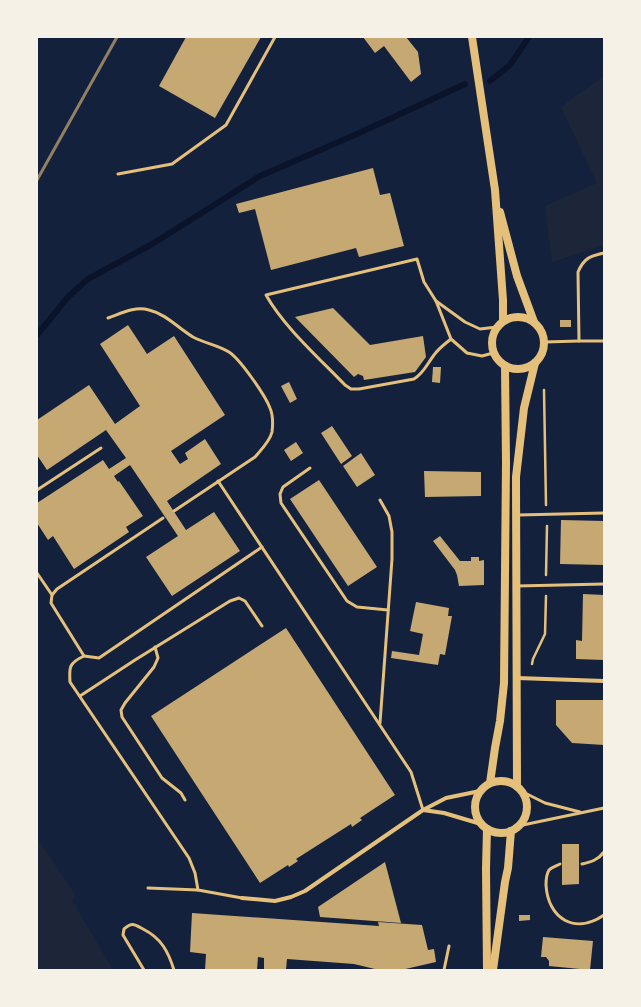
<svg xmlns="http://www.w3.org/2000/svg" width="641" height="1007" font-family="'PT Sans Narrow',sans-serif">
<rect width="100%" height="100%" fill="#14213d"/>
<!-- green -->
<g fill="#1d2539">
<path d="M604,76V245L552,262L545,206L597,183L561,107Z"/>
<path d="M37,838L76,896L72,900L113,970H37Z"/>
</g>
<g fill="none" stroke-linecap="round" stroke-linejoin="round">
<!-- stream -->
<g stroke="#0b132b" stroke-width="6">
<path d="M490,81L510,65L529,37"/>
<path d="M37,335L68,297L88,279L154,243L260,176L357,134L465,84"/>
</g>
</g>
<!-- building -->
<g fill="#c6a872">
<path d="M186,37H261L215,118L159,86Z"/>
<path d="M363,37H406L418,52L421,74L411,82L384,46L375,53Z"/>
<path d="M373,168L380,195L390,193L404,246L359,257L356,248L271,270L255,209L239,213L236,204Z"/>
<path d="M333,308L370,345L423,336L426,357L415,372L364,380L363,376L358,374L354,377L295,317Z"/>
<rect x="560" y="320" width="11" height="7"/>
<path d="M128,325L147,354L174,336L225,415L171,451L180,464L188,459L185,453L205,439L221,464L167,501L186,530L214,512L240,551L172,596L146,557L178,536L130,465L114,476L118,482L119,481L143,516L126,527L129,532L74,569L53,536L48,540L37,523V503L103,460L109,469L126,458L106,430L47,470L37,455V420L89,385L115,424L140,406L100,344Z"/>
<path d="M433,367H441L440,383L432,382Z"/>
<path d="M289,382L297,399L290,403L281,386Z"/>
<path d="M332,426L352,456L341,464L321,433Z"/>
<path d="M296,442L303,453L291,461L284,450Z"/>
<path d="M361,453L375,475L357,487L343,466Z"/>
<path d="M424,471L481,472V496L425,497Z"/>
<path d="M319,480L377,567L348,586L290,499Z"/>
<path d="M561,520L604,521V565L560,564Z"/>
<path d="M440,536L460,561H471V557H479V561L484,560V585L459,586L457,575L455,570L433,541Z"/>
<path d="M583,594L604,595V660L576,659V640L582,641Z"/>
<path d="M416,602L449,608L448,616H452L445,655L440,654L438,665L391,658L392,651L419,655L423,634L410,631Z"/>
<path d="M286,628L395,795L360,818L362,820L352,827L351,824L296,859L298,861L289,867L288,865L260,883L151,716Z"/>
<path d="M556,700H604V745L572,743L556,725Z"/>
<path d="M562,844H579V884L562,885Z"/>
<path d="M385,862L401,923L320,917L318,907Z"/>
<path d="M192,913L379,926L378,922L422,925L428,950L434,949L436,962L401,970H379L354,964L287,959L286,970H264V958L258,957L257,970H205L206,954L190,952Z"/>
<path d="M519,915H530V920L519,921Z"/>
<path d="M543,937L593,941L590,970L549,966V961L546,957H541Z"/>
</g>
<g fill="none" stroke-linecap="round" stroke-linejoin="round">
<!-- path -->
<g stroke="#e5c07b" stroke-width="2.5">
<path d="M544,390L546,505"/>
<path d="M546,575L547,526"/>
<path d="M532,664L533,659L545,634L546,596"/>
</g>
<!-- service -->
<g stroke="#e5c07b" stroke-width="3">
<path d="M118,174L172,164L226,125L275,37"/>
<path d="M436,301L465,322L480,329L497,327"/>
<path d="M108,318C122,313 135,306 149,310C166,314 178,328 193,337C204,343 218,345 229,352C240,359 265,395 270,408C273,415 273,424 272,432C270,441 261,450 255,457L174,511"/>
<path d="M451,339C445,344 439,348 434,355C427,364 424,373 414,379L359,389H351L345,385C319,358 284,327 266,295L417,259L424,282L436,301L451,339L467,353L482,356L493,353"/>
<path d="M579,341L578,272C584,258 590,256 604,253"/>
<path d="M545,342L579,341H604"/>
<path d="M310,468L283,487L280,494L281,503L347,601L357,607L388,610"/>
<path d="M218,481L401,757L411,772L423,810"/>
<path d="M37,490L101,448"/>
<path d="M518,515L604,513"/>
<path d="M163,518L57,589L52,595L51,603L84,656C69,663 69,667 70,682L189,858L195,873L198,890L242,898"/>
<path d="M37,573L52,595"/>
<path d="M517,586L604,584"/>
<path d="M155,647L158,658L154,667L125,703L121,710L122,717L162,778L181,793L185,800"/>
<path d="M84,656L99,658L262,547"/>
<path d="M80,696L135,660L230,601L239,598L245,601L262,626"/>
<path d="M380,723L392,559V532L389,516L380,500"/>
<path d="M523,792L545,803L580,812"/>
<path d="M518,826L604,808"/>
<path d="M560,864C556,866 552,867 549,870C546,875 546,879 546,885C548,919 575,935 604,915"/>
<path d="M582,864C591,862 598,860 604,852"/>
<path d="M148,888L198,890"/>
<path d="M144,970L123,935L124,929C132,922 134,924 143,929C161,938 168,951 174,970"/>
<path d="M444,970L449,946"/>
</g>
<!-- minor -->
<g stroke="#e5c07b" stroke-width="4">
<path d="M517,678L604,681"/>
<path d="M423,810L444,813L481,824"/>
<path d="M242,898L275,901L291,897L305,891L423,810L446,798L480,791"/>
</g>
<!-- secondary -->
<g stroke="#e5c07b" stroke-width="8">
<path d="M472,37L495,190L503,300V321"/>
<path d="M500,212L517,276L534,322"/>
<circle cx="518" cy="343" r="26"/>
<circle cx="501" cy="807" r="26"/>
<path d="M490,783L495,748L500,721L504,683L506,463L505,366"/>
<path d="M517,786L516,477L524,408L535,363"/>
<path d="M487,829L486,868L487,970"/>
<path d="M493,970L505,882L508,868L511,831"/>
</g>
<!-- rail -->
<path stroke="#918062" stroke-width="3" d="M37,180L117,37"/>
</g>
<!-- border -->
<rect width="641" height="1007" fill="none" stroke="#f6f1e7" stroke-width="76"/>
</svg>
